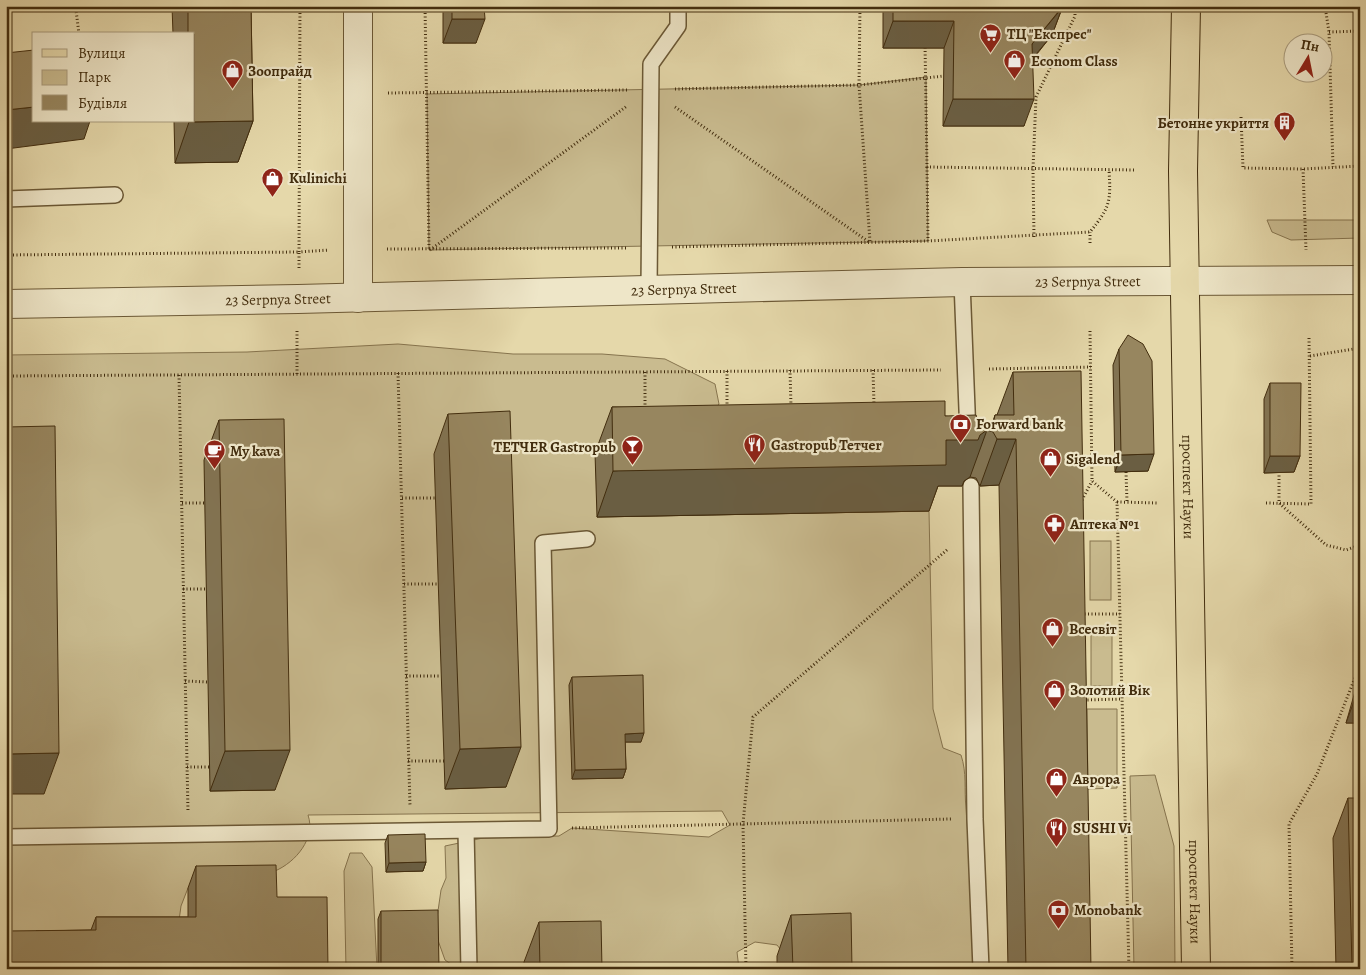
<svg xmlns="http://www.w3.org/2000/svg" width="1366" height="975" font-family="Alegreya,serif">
<rect width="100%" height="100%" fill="#e5d8aa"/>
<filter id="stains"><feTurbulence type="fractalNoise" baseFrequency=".004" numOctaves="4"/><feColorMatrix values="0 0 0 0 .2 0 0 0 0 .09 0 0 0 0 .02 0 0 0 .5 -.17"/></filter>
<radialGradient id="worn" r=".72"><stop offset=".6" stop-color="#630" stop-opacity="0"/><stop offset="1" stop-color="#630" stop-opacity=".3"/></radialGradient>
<!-- green -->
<g fill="#c9bb8f" stroke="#86744e">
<path d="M926,77L928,241L429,250L427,94L859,85Z"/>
<path d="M1267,220H1360V238L1291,240L1272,232Z"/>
<path d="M398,344L513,354H602L665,359L715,384L719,404L712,414L597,517L929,511L933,709L943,748L961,755C967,773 964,789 966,808C970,861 972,915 975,969H837L781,950L777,945L755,942L737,952L739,969H599L524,962L523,969H458L445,960L435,932L441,890L446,878L445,846L483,838L559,836L572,828L709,837L730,825L722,811L308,815C316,838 296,862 275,871L188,888L181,906L177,935L6,966V355L247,352Z"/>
<rect x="1090" y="541" width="21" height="59"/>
<rect x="1091" y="627" width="21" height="59"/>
<path d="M1087,709H1117V788L1088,789Z"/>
<path d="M1155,775L1174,846L1175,969H1134L1130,776Z"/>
<path d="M350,853H362L372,867L377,969H346L344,871Z"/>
</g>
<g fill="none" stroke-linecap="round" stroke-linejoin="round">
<defs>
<g id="service">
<path d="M6,199L115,195"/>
<path d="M962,282L968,435"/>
<path d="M649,289L651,64L678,26V6"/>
<path d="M971,486L975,819L981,969"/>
<path d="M466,831L469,969"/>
<path d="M6,837L549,829L543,543L587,539"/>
</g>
<path id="minor" d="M358,298V6"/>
<g id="tertiary">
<path id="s1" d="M6,304L298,299L962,282L1360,280"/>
</g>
<g id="primary">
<path id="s2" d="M1186,6L1183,171L1196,969"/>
</g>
</defs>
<!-- service casing -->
<use href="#service" stroke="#6b5835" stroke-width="18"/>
<!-- minor casing -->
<use href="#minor" stroke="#6b5835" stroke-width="30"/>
<!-- tertiary casing -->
<use href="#tertiary" stroke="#6b5835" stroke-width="30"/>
<!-- primary casing -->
<use href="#primary" stroke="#422d0e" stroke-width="30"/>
<!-- path -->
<g stroke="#422d0e" stroke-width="3" stroke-dasharray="1 2.5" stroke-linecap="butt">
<path d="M73,6L76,10L79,34"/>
<path d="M300,6L299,252L329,250"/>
<path d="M425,6L429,249"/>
<path d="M860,6L859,85L870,242"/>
<path d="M1325,6L1329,32L1333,167"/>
<path d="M1329,32L1360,31"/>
<path d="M925,44L927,167L1135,170"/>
<path d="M675,89L859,85L944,76"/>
<path d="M388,93L627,90"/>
<path d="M675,107L869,242"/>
<path d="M1241,117L1243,168L1303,169L1360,166"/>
<path d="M927,167L928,241"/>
<path d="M1303,169L1306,250"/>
<path d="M1034,237L1033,169L1036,97L1075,16V6"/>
<path d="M1090,243V232"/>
<path d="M672,247L928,241L1090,232C1110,207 1111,202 1109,170"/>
<path d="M387,249L626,248"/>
<path d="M430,250L627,106"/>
<path d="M6,255L299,252V268"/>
<path d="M1090,331L1092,481L1117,502L1129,969"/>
<path d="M1310,356L1360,348"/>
<path d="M989,369L1091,367"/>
<path d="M790,370L791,406"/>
<path d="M873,370L874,405"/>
<path d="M727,371V407"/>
<path d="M645,372V409"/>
<path d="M398,373L410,806"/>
<path d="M297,374V329"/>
<path d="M179,375L188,812"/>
<path d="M6,376L941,370"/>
<path d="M1126,472L1127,502"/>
<path d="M1279,472V503L1326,545L1346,550L1360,545"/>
<path d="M402,498H435"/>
<path d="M1082,500L1092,481"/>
<path d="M1117,502L1158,503"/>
<path d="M182,503H205"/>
<path d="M1266,503L1311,504L1309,338"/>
<path d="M404,584H438"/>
<path d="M183,589H207"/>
<path d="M1081,614H1120"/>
<path d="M406,676H441"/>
<path d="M185,681L208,682"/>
<path d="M1084,700L1122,699"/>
<path d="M408,761H444"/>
<path d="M187,767H210"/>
<path d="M572,828L951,819"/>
<path d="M746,969L743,824L753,717L948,549"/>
<path d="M1292,969L1289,824L1317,774L1360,665"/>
</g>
<!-- service -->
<use href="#service" stroke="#eee6c8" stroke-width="15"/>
<!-- minor -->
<use href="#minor" stroke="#eee6c8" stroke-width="28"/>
<!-- tertiary -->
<use href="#tertiary" stroke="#eee6c8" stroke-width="28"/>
<!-- primary -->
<use href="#primary" stroke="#e5d8aa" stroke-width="28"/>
</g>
<!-- wall -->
<g fill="#827352" stroke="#422d0e">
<path d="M172,6H251L253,121L238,162L175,163L174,121H194V34H173Z"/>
<path d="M443,6H484L476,43H443Z"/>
<path d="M883,6H1063L1052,35L1033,59L1024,126H943L944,48H883Z"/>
<path d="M1119,349L1148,471L1115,472L1113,365Z"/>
<path d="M1013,372L1091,969H1008L999,485L980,486L976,478L970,477L964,481L962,486H938L929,511L597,517L595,453L612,407L945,416L978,421L987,425L993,421L995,415H997Z"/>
<path d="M1270,383L1300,456L1294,472L1264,473V399Z"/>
<path d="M448,414L506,787L445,789L434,454Z"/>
<path d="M219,420L275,790L210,791L204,460Z"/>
<path d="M1360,674V723H1346Z"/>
<path d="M572,677L641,742H625L626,769L623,778L572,779L569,685Z"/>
<path d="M1348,798L1360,969H1336L1333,838Z"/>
<path d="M388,835L426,862L423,871L386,872L385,843Z"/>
<path d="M196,866L277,897L328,969L36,931L91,930L96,917H188V888Z"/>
<path d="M381,911L439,969H378V919Z"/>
<path d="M791,915L852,969H777V956Z"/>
<path d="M539,922L602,969H524V962Z"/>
</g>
<!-- shaded-wall -->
<g fill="#6a5e42" stroke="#422d0e">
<path d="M1062,8L1052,35L1022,71L1032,44Z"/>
<path d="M452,19H485L476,43H443Z"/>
<path d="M893,21H954L944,48H883Z"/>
<path d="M953,99H1034L1024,126H943Z"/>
<path d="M34,107V121H90L84,139L6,149V110Z"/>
<path d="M253,121L238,162L175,163L189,122Z"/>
<path d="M987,430L970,477L964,481L962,486H938L929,511L597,517L613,471L946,440Z"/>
<path d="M997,439H1016L999,485L980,486Z"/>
<path d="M1154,454L1148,471L1115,472L1121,455Z"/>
<path d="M1270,456H1300L1294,472L1264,473Z"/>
<path d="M1357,693H1360V723H1346Z"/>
<path d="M644,733L641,742H622L625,734Z"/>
<path d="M521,747L506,787L445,789L460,749Z"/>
<path d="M290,750L275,790L210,791L225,751Z"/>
<path d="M59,753L44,794H6V754Z"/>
<path d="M626,769L623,778L572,779L575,770Z"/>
<path d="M426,862L423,871L386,872L389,863Z"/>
</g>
<!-- building -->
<g fill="#97865f" stroke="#422d0e">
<path d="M188,6H251L253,121L189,122V121H194V34H188Z"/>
<path d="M452,6H484L485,19H452Z"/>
<path d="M893,6H1063L1032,44L1034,99H953L954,21H893Z"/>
<path d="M34,50V107L6,110V53Z"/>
<path d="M1128,335L1143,344L1152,361L1154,454L1121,455L1119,349Z"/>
<path d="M1081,371L1091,969H1026L1016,439H997L993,432L987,430L980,435L978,440H946V465L613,471L612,407L945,401V416L976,415L978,421L987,425L994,420L995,415H1014L1013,372Z"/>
<path d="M1270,383H1301L1300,456H1270Z"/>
<path d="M510,411L521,747L460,749L448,414Z"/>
<path d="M284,419L290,750L225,751L219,420Z"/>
<path d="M55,426L59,753L6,754V427Z"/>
<path d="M643,675L644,733L625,734L626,769L575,770L572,677Z"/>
<path d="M1360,682V693H1357Z"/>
<path d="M1348,798H1360V969H1352Z"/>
<path d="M425,834L426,862L389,863L388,835Z"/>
<path d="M276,865L277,897H327L328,969H6V931L96,930V917H196V866Z"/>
<path d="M438,910L439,969H381V911Z"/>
<path d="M851,913L852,969H793L791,915Z"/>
<path d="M601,921L602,969H540L539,922Z"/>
</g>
<!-- icons -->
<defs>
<symbol id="supermarket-pin" viewBox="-11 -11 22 30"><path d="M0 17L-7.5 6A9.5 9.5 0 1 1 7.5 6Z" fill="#8f2418" stroke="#eee6c8"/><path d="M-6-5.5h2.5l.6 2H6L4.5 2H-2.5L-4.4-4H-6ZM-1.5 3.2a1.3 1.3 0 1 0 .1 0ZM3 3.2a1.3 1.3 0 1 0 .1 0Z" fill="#fff"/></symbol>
<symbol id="shop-pin" viewBox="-11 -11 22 30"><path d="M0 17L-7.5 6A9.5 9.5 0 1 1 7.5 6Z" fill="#8f2418" stroke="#eee6c8"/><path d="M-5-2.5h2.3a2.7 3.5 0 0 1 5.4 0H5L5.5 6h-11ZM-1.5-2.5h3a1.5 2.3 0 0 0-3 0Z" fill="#fff"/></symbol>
<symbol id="building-pin" viewBox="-11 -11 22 30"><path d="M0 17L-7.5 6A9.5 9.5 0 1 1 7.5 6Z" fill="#8f2418" stroke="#eee6c8"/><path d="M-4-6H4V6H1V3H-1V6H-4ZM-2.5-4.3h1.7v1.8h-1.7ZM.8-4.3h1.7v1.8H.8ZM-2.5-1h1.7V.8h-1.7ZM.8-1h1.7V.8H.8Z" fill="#fff"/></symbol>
<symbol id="bank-pin" viewBox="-11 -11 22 30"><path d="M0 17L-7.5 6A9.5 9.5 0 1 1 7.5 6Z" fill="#8f2418" stroke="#eee6c8"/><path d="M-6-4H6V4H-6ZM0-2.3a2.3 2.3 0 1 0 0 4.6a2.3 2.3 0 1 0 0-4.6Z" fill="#fff"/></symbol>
<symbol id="restaurant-pin" viewBox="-11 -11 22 30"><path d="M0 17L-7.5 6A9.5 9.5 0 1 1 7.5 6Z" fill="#8f2418" stroke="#eee6c8"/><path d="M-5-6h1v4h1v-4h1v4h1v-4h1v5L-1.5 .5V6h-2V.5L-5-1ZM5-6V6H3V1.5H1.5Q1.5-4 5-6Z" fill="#fff"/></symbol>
<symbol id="bar-pin" viewBox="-11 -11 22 30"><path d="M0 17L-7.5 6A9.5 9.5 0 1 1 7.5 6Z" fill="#8f2418" stroke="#eee6c8"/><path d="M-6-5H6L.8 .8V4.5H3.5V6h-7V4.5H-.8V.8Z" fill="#fff"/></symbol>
<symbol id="cafe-pin" viewBox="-11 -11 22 30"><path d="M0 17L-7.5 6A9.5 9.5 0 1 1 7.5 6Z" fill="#8f2418" stroke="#eee6c8"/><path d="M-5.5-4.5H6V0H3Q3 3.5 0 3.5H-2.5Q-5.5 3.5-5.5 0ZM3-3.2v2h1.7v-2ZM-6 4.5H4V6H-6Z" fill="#fff"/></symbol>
<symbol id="pharmacy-pin" viewBox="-11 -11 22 30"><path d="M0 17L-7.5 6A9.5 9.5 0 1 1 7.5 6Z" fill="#8f2418" stroke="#eee6c8"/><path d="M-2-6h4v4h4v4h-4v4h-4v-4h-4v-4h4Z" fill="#fff"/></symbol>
</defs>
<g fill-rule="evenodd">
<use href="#supermarket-pin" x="978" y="22" width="25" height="34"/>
<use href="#shop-pin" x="1002" y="48" width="25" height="34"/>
<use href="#shop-pin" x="220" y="58" width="25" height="34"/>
<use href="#building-pin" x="1272" y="110" width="25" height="34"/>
<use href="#shop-pin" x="260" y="166" width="25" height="34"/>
<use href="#bank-pin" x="948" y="412" width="25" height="34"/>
<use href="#restaurant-pin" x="742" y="432" width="25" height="34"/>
<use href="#bar-pin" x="620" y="434" width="25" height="34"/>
<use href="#cafe-pin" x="202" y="438" width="25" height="34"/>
<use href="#shop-pin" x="1038" y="446" width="25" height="34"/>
<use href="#pharmacy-pin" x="1042" y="512" width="25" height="34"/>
<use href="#shop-pin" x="1040" y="616" width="25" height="34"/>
<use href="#shop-pin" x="1042" y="678" width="25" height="34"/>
<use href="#shop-pin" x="1044" y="766" width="25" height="34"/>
<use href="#restaurant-pin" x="1044" y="816" width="25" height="34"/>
<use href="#bank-pin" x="1046" y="898" width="25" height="34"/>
</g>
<g text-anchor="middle" stroke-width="4.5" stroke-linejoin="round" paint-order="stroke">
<!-- poi labels -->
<g font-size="15" font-weight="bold" fill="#422d0e" stroke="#eee6c8" text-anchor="start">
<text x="1007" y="39">ТЦ "Експрес"</text>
<text x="1031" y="66">Econom Class</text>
<text x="248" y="76">Зоопрайд</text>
<text x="1269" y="128" text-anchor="end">Бетонне укриття</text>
<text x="289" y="183">Kulinichi</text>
<text x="976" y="429">Forward bank</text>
<text x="771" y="450">Gastropub Teтчеr</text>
<text x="616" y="452" text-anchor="end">ТЕТЧЕR Gastropub</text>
<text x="230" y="456">My kava</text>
<text x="1066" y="464">Sigalend</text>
<text x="1070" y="529">Аптека №1</text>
<text x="1069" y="634">Всесвіт</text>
<text x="1070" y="695">Золотий Вік</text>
<text x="1073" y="784">Аврора</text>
<text x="1073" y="833">SUSHI Vi</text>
<text x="1074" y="915">Monobank</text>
</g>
<!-- street labels -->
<g font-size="15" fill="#422d0e" stroke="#eee6c8">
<text dy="5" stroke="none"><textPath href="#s1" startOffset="1082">23 Serpnya Street</textPath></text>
<text dy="5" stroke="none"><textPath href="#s1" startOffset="678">23 Serpnya Street</textPath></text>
<text dy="5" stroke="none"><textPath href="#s1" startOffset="272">23 Serpnya Street</textPath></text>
<text dy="5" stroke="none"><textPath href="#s2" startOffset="481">проспект Науки</textPath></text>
<text dy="5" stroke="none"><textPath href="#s2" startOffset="886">проспект Науки</textPath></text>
</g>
</g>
<!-- margin -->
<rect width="1366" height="975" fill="none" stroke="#e5d8aa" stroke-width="25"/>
<rect x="8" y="8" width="1351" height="960" fill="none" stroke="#422d0e" stroke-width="2.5"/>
<rect x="12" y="12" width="1341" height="950" fill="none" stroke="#422d0e"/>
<!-- legend -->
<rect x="32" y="32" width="162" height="90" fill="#eee6c8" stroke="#a99c7e"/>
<rect x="42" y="49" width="25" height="8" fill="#e5d8aa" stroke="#a99c7e"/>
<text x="78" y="58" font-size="15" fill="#422d0e">Вулиця</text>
<rect x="42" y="70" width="25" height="15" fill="#c9bb8f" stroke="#a99c7e"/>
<text x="78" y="82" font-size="15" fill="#422d0e">Парк</text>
<rect x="42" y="95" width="25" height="15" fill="#97865f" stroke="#a99c7e"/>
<text x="78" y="108" font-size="15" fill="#422d0e">Будівля</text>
<!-- north arrow -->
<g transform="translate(1308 58) rotate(10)"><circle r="24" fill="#eee6c8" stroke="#a99c7e"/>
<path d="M0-4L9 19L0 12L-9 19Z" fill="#8f2418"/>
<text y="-8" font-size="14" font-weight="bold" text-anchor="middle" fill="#422d0e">Пн</text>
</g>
<rect width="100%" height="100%" filter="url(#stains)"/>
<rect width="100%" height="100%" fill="url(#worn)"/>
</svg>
